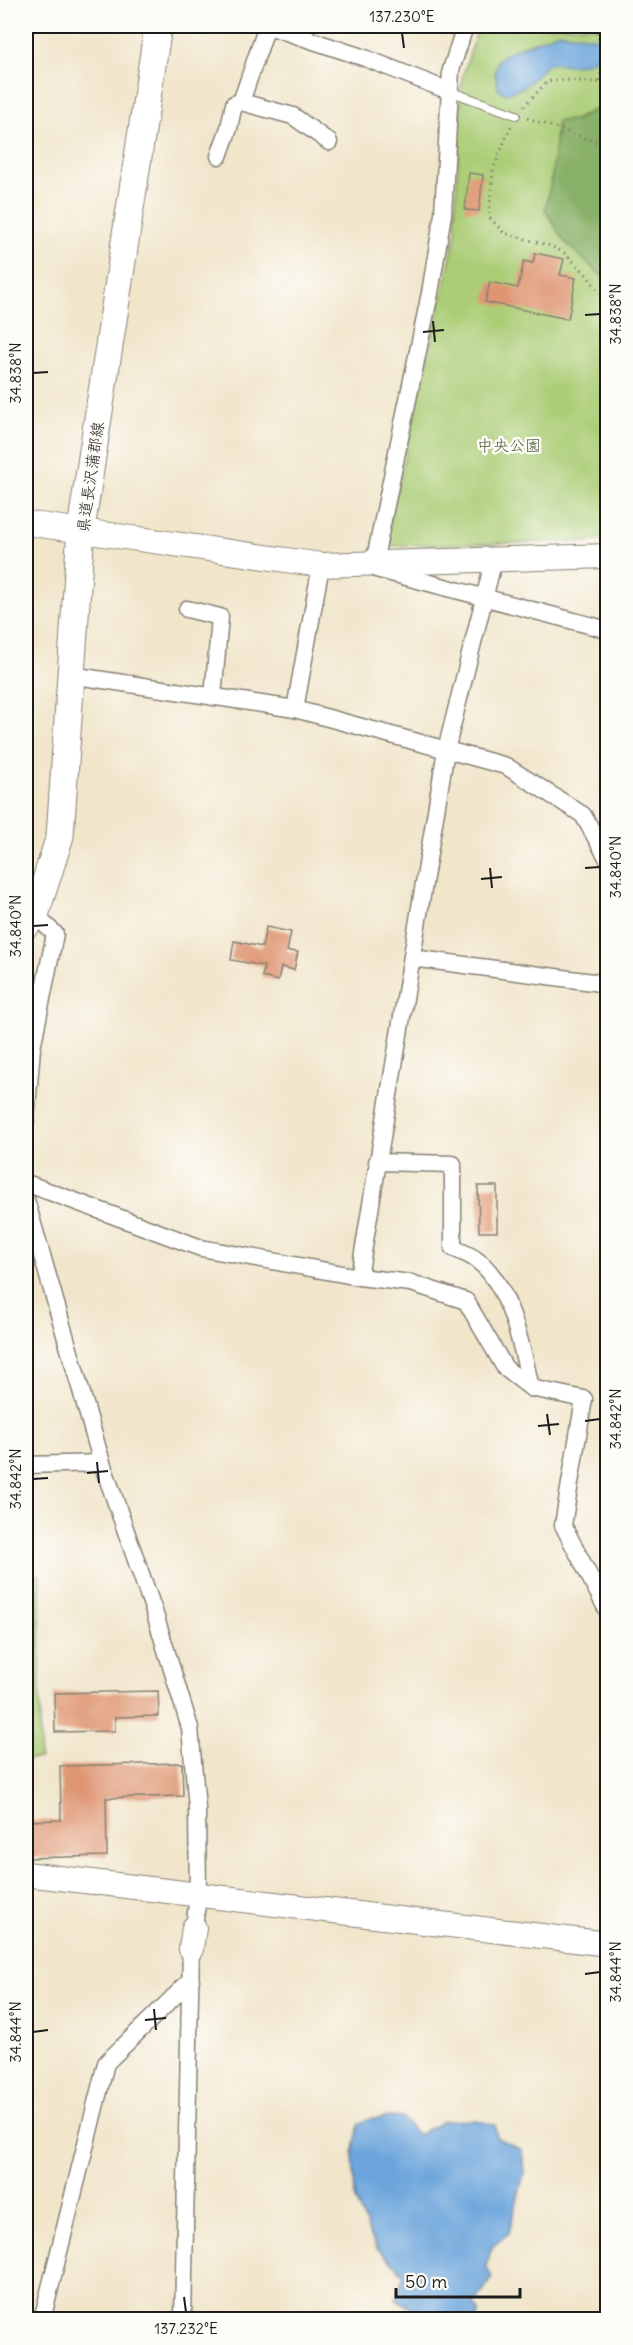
<svg xmlns="http://www.w3.org/2000/svg" width="633" height="2345" font-family="Delius,'Klee One',sans-serif">
<rect width="100%" height="100%" fill="#fdfcf7"/>
<filter id="ink" filterUnits="userSpaceOnUse"><feTurbulence type="fractalNoise" baseFrequency=".0167" numOctaves="2"/><feDisplacementMap in="SourceGraphic" scale="12" xChannelSelector="R" yChannelSelector="G"/><feConvolveMatrix kernelMatrix="1 2 1 2 8 2 1 2 1" color-interpolation-filters="sRGB"/></filter>
<filter id="wash" filterUnits="userSpaceOnUse"><feTurbulence type="fractalNoise" baseFrequency=".008" numOctaves="4" result="noise"/><feDisplacementMap in="SourceGraphic" scale="24" xChannelSelector="R" yChannelSelector="G"/><feGaussianBlur stdDeviation="1.35" result="paint"/><feColorMatrix in="noise" values="0 0 0 0 0 0 0 0 0 0 0 0 0 0 0 0 0 1.4 0 .05"/><feComposite in="paint" operator="in"/></filter>
<g filter="url(#wash)">
<rect width="100%" height="100%" fill="#f1e5ca"/>
<!-- green -->
<g fill="#abcd76" stroke="#647449" stroke-width="1.5">
<path d="M479,26H607V541L384,546L456,234L455,216L462,78Z"/>
<rect x="26" y="1575" width="14" height="184"/>
</g>
<!-- forest -->
<path fill="#88b067" stroke="#526642" stroke-width="1.5" d="M607,103V281L565,242L545,210L552,176L557,121L575,120Z"/>
<!-- water -->
<g fill="#6ca5db" stroke="#44607c" stroke-width="1.5">
<path d="M558,32L598,38L600,53C586,70 568,64 549,63L524,87L505,94L498,88L495,72L498,59C517,45 538,43 558,32Z"/>
<path d="M386,2117L402,2118L418,2135L442,2121L476,2120L495,2125L497,2138L522,2150L524,2173L509,2233L492,2247L486,2266L492,2277L474,2305L479,2311L477,2319H429L396,2299L404,2274L376,2247L355,2200L353,2153L359,2124L367,2119Z"/>
</g>
<g id="blocks">
<!-- building -->
<g fill="#df9572">
<path d="M469,173L483,175L479,211L465,210Z"/>
<path d="M535,253L564,259L560,275L576,278L568,319L485,302L490,282L518,288L524,261L533,263Z"/>
<path d="M266,927L291,932L287,951L298,952L294,970L281,967L278,981L262,977L264,966L231,960L234,941L262,947Z"/>
<path d="M478,1186H497V1232H479Z"/>
<path d="M158,1691L159,1716L115,1717V1731L55,1732L54,1693Z"/>
<path d="M182,1763L183,1796L106,1798L107,1856L26,1858V1821L61,1820L60,1766Z"/>
</g>
</g>
</g>
<g filter="url(#ink)">
<use href="#blocks" fill-opacity="0" stroke="#868073" stroke-width="1.5"/>
<g fill="none" stroke-linecap="round" stroke-linejoin="round">
<defs>
<path id="lane" d="M449,91L516,115"/>
<g id="street">
<path d="M268,26L365,58L449,91"/>
<path d="M241,102L267,26"/>
<path d="M219,156L229,128L234,104L241,102L293,116L329,142"/>
<path d="M374,563L430,293L443,214L451,70L465,26"/>
<path d="M376,569L608,630"/>
<path d="M187,609L220,617L213,697"/>
<path d="M70,675L295,709L506,766L583,815L608,859"/>
<path d="M295,709L321,565"/>
<path d="M412,958L608,984"/>
<path d="M26,1120L32,1048L55,934L35,915"/>
<path d="M377,1162L453,1164V1248C461,1252 471,1255 478,1261C510,1284 523,1352 531,1388"/>
<path d="M26,1183L201,1248L359,1277L411,1283L466,1301L505,1368L531,1388L584,1399L563,1525L608,1612"/>
<path d="M26,1200L102,1463L154,1611L190,1728L197,1808L198,1896L194,1928"/>
<path d="M359,1277L446,750L494,559"/>
<path d="M26,1465L102,1463"/>
<path d="M42,2320L106,2063L191,1980"/>
<path d="M183,2320L191,1949"/>
</g>
<g id="secondary">
<path d="M26,523L321,565L608,556"/>
<path d="M26,1874L608,1944"/>
<path d="M191,1949L194,1928"/>
</g>
<path id="primary" d="M26,925L35,915L60,836L81,529L158,26"/>
</defs>
<!-- lane casing -->
<use href="#lane" stroke="#868073" stroke-width="10"/>
<!-- street casing -->
<use href="#street" stroke="#868073" stroke-width="19"/>
<!-- secondary casing -->
<use href="#secondary" stroke="#868073" stroke-width="26"/>
<!-- primary casing -->
<use href="#primary" stroke="#868073" stroke-width="29"/>
<!-- path -->
<g stroke="#868073" stroke-width="3" stroke-dasharray="1.5 4.5" stroke-linecap="butt">
<path d="M596,26L602,56L600,83"/>
<path d="M524,106L548,81L566,80L608,83"/>
<path d="M527,118L608,146"/>
<path d="M511,126L493,170L489,217L504,233L551,246L566,254L586,274L608,303"/>
</g>
<!-- lane -->
<use href="#lane" stroke="#fff" stroke-width="8"/>
<!-- street -->
<use href="#street" stroke="#fff" stroke-width="16"/>
<!-- secondary -->
<use href="#secondary" stroke="#fff" stroke-width="24"/>
<!-- primary -->
<use href="#primary" stroke="#fff" stroke-width="27"/>
</g>
</g>
<!-- ticks -->
<path fill="none" stroke="#1c1c1c" stroke-width="2" d="M402,33L404,48M585,315L600,314M433,321L435,342M423,332L444,330M33,373L48,372M490,868L492,888M585,868L600,867M481,879L502,877M33,926L48,925M547,1414L550,1435M585,1421L600,1419M538,1426L559,1424M97,1462L99,1483M87,1473L108,1471M33,1479L48,1478M585,1974L600,1972M154,2009L156,2030M145,2020L166,2018M33,2032L48,2030M184,2297L186,2312"/>
<g text-anchor="middle" stroke-width="5" stroke-linejoin="round" paint-order="stroke">
<!-- park labels -->
<g font-size="16" fill="#4e5a3c" stroke="#fdfcf7">
<text x="509" y="451">中央公園</text>
</g>
<!-- street labels -->
<g font-size="16" fill="#1c1c1c" stroke="#fdfcf7">
<text transform="translate(90 477) rotate(-82)" y="6">県道長沢蒲郡線</text>
</g>
</g>
<!-- margin -->
<rect width="633" height="2345" fill="none" stroke="#fdfcf7" stroke-width="66"/>
<!-- scale -->
<path d="M396 2288v9h124v-9" fill="none" stroke="#1c1c1c" stroke-width="3"/>
<text x="405" y="2288" font-size="18" fill="#1c1c1c" stroke="#fdfcf7" stroke-width="4.5" paint-order="stroke">50 m</text>
<rect x="33" y="33" width="567" height="2279" fill="none" stroke="#1c1c1c" stroke-width="2"/>
<g font-size="15" text-anchor="middle" fill="#1c1c1c">
<text x="402" y="22">137.230°E</text>
<text transform="translate(616 314) rotate(-90)" y="5">34.838°N</text>
<text transform="translate(16 373) rotate(-90)" y="5">34.838°N</text>
<text transform="translate(616 867) rotate(-90)" y="5">34.840°N</text>
<text transform="translate(16 926) rotate(-90)" y="5">34.840°N</text>
<text transform="translate(616 1419) rotate(-90)" y="5">34.842°N</text>
<text transform="translate(16 1479) rotate(-90)" y="5">34.842°N</text>
<text transform="translate(616 1972) rotate(-90)" y="5">34.844°N</text>
<text transform="translate(16 2032) rotate(-90)" y="5">34.844°N</text>
<text x="186" y="2334">137.232°E</text>
</g>
</svg>
